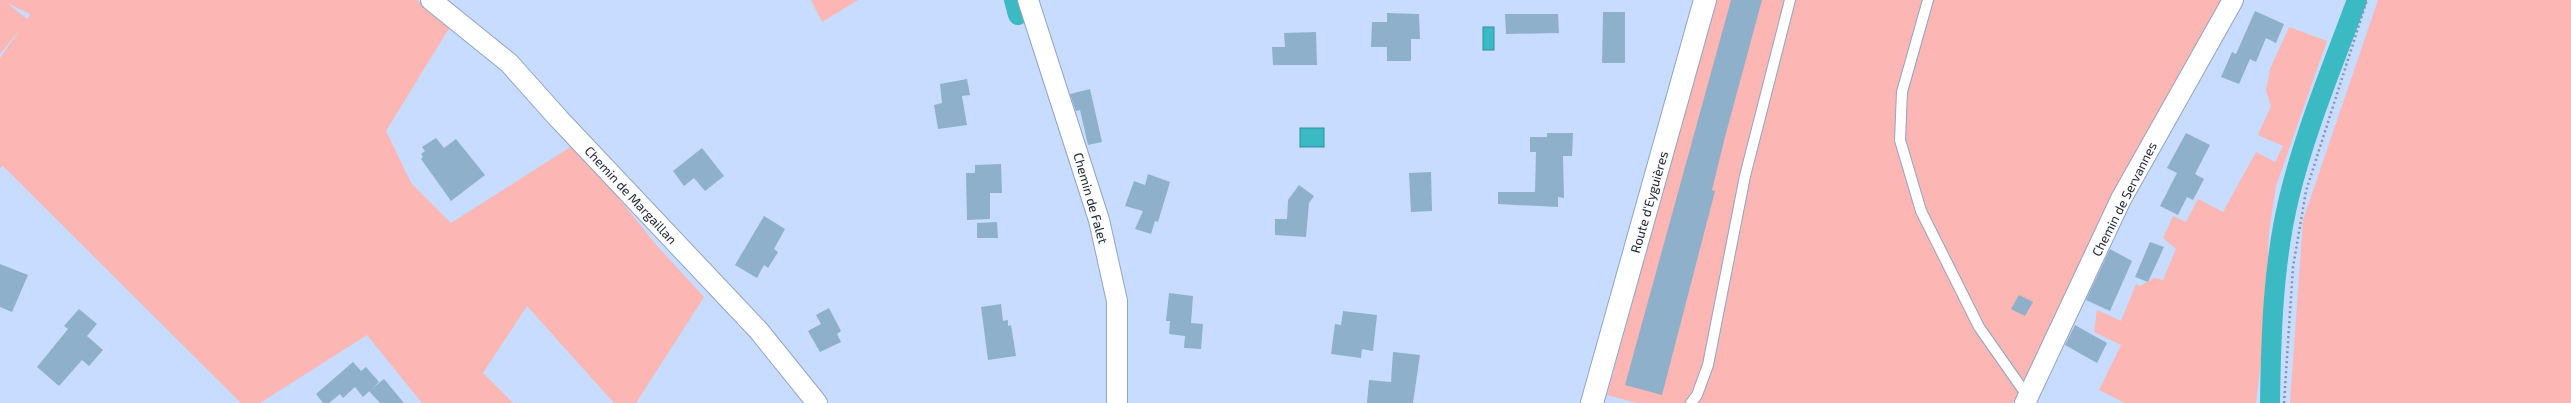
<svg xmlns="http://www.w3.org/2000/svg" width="2571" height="403" font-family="'Exo 2',sans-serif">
<rect width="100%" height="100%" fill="#c8dcff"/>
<!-- green -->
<g fill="#fcb6b3" fill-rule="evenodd">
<path d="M0,0H417L451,25L386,131L411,183L451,223L575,144L658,247L704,297L636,403H614L527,306L483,373L513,403H422L367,335L260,403H241L3,166L0,168V58L21,28L0,54ZM7,3L30,14V15L27,19Z"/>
<path d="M811,0H858L822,22Z"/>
<path d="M1715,0H2224L2061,303L2013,403H1637L1607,395Z"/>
<path d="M2378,0H2571V403H2290L2303,220Z"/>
<path d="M2289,27L2327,41L2276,186L2269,232L2265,328L2256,403H2125L2099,390L2121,345L2094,332L2097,310L2121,321L2136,284L2140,286L2154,278L2163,280L2176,249L2163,238L2173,216L2186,222L2198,199L2223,212L2256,152L2275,162L2283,146L2258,135L2271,106L2266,91L2270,69Z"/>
</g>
<!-- water -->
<g fill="#3bbac3" stroke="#328d97">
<rect x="1483" y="27" width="11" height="23"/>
<rect x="1300" y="128" width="24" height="19"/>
</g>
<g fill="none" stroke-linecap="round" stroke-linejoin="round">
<!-- canal -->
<g stroke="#3bbac3" stroke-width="20">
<path d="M1014,0L1018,15"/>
<path d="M2270,403C2271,335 2273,264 2289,198C2305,131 2333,65 2357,0"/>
</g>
</g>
<!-- building -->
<g fill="#8eb0cb">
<path d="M1731,0H1762L1725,137L1712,190L1715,191L1662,395L1625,385Z"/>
<path d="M2255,11L2284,24L2276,43L2266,38L2256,62L2250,59L2239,84L2221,77L2232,52L2236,54Z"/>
<path d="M1603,12H1625V63H1602Z"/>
<path d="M1387,13L1419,14L1420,39H1411V61H1387V47H1371L1372,22H1387Z"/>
<path d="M1505,14H1558L1559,33L1506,34Z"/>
<path d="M1316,32L1317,65H1273L1272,47H1285L1284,33Z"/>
<path d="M967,79L970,95L962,96L967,125L938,129L934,105L942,103L940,84Z"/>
<path d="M1090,89L1102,142L1088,145L1080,110L1076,111L1070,94Z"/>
<path d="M1547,133H1573L1572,156H1563L1564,198L1558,197V207L1498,204V192H1535L1536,152H1530V137H1547Z"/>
<path d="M2186,133L2210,145L2195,174L2204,179L2193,200L2187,197L2178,215L2160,206L2177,173L2167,168Z"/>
<path d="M436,138L444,148L456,139L485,175L451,201L421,159L423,157L421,154L425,151L422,147Z"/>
<path d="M702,148L724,176L705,191L694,178L684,186L673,171Z"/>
<path d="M1001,164L1002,193H990V219L967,220L966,173H975V165Z"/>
<path d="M1431,172L1432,211L1411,212L1409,173Z"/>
<path d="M1148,174L1170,182L1158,222L1155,221L1151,234L1135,229L1143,211L1125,206L1134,181L1145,185Z"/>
<path d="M1299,185L1314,196L1309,203L1306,237L1275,235V219H1287L1288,200Z"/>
<path d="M764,216L785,229L774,249L778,252L768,268L764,265L757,278L735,265Z"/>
<path d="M997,222L998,238H977V223Z"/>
<path d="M2150,242L2164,247L2148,282L2135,277Z"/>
<path d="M2110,249L2132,261L2110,311L2086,300Z"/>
<path d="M0,264L28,275L12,312L0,307Z"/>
<path d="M1169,293L1193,296L1191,323L1203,324L1201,349L1184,348L1185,336L1169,334L1170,321H1166Z"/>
<path d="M2019,295L2033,302L2025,316L2011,309Z"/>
<path d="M1001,304L1003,321L1008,320V326L1011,325L1016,356L988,360L981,307Z"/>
<path d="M829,308L841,331L837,334L841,342L820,352L808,331L821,324L816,315Z"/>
<path d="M79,309L97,324L87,336L103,350L89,366L82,360L59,386L37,367L68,329L64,326Z"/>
<path d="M1343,311L1377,315L1373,351L1362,349L1361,358L1331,354L1335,324L1341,325Z"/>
<path d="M2075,325L2107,343L2097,363L2065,345Z"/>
<path d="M1393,352L1420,355L1413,403H1367L1369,380L1391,382Z"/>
<path d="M353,362L361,371L366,367L379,382L363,397L355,387L343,398L340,394L329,403H323L316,394Z"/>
<path d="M384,379L404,403H380L369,391Z"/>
</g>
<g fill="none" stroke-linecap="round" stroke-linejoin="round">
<defs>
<g id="lane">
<path d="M1928,0L1902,92L1900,140L1921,211L1979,327L2028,397"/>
<path d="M1691,403L1697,395L1708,365L1745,176L1790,0"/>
</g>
<g id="street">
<path d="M431,0L509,63L559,119L759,331L817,403"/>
<path d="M1028,0L1099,220L1117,301V403"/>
<path d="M2025,403L2121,199L2233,0"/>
</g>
<path id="secondary" d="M1592,403L1705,0"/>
</defs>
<!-- lane casing -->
<use href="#lane" stroke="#91a4c5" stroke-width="12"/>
<!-- street casing -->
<use href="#street" stroke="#91a4c5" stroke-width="22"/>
<!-- secondary casing -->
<use href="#secondary" stroke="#91a4c5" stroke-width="24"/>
<!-- path -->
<path stroke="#8594ae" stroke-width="2.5" stroke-dasharray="2 3" stroke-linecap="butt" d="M2284,403L2293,267L2306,191L2367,0"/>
<!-- lane -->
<use href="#lane" stroke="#fff" stroke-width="10"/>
<!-- street -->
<use href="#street" stroke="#fff" stroke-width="20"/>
<!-- secondary -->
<use href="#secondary" stroke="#fff" stroke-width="22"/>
</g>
<g text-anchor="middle" stroke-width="3" stroke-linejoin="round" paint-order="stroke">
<!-- street labels -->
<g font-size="13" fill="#1d2431" stroke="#fcfcfc">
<text transform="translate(631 195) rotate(47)" y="5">Chemin de Margaillan</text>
<text transform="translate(1091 198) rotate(74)" y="5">Chemin de Falet</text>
<text transform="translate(2124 199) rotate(-63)" y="5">Chemin de Servannes</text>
<text transform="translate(1649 202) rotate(-74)" y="5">Route d'Eyguières</text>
</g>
</g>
</svg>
